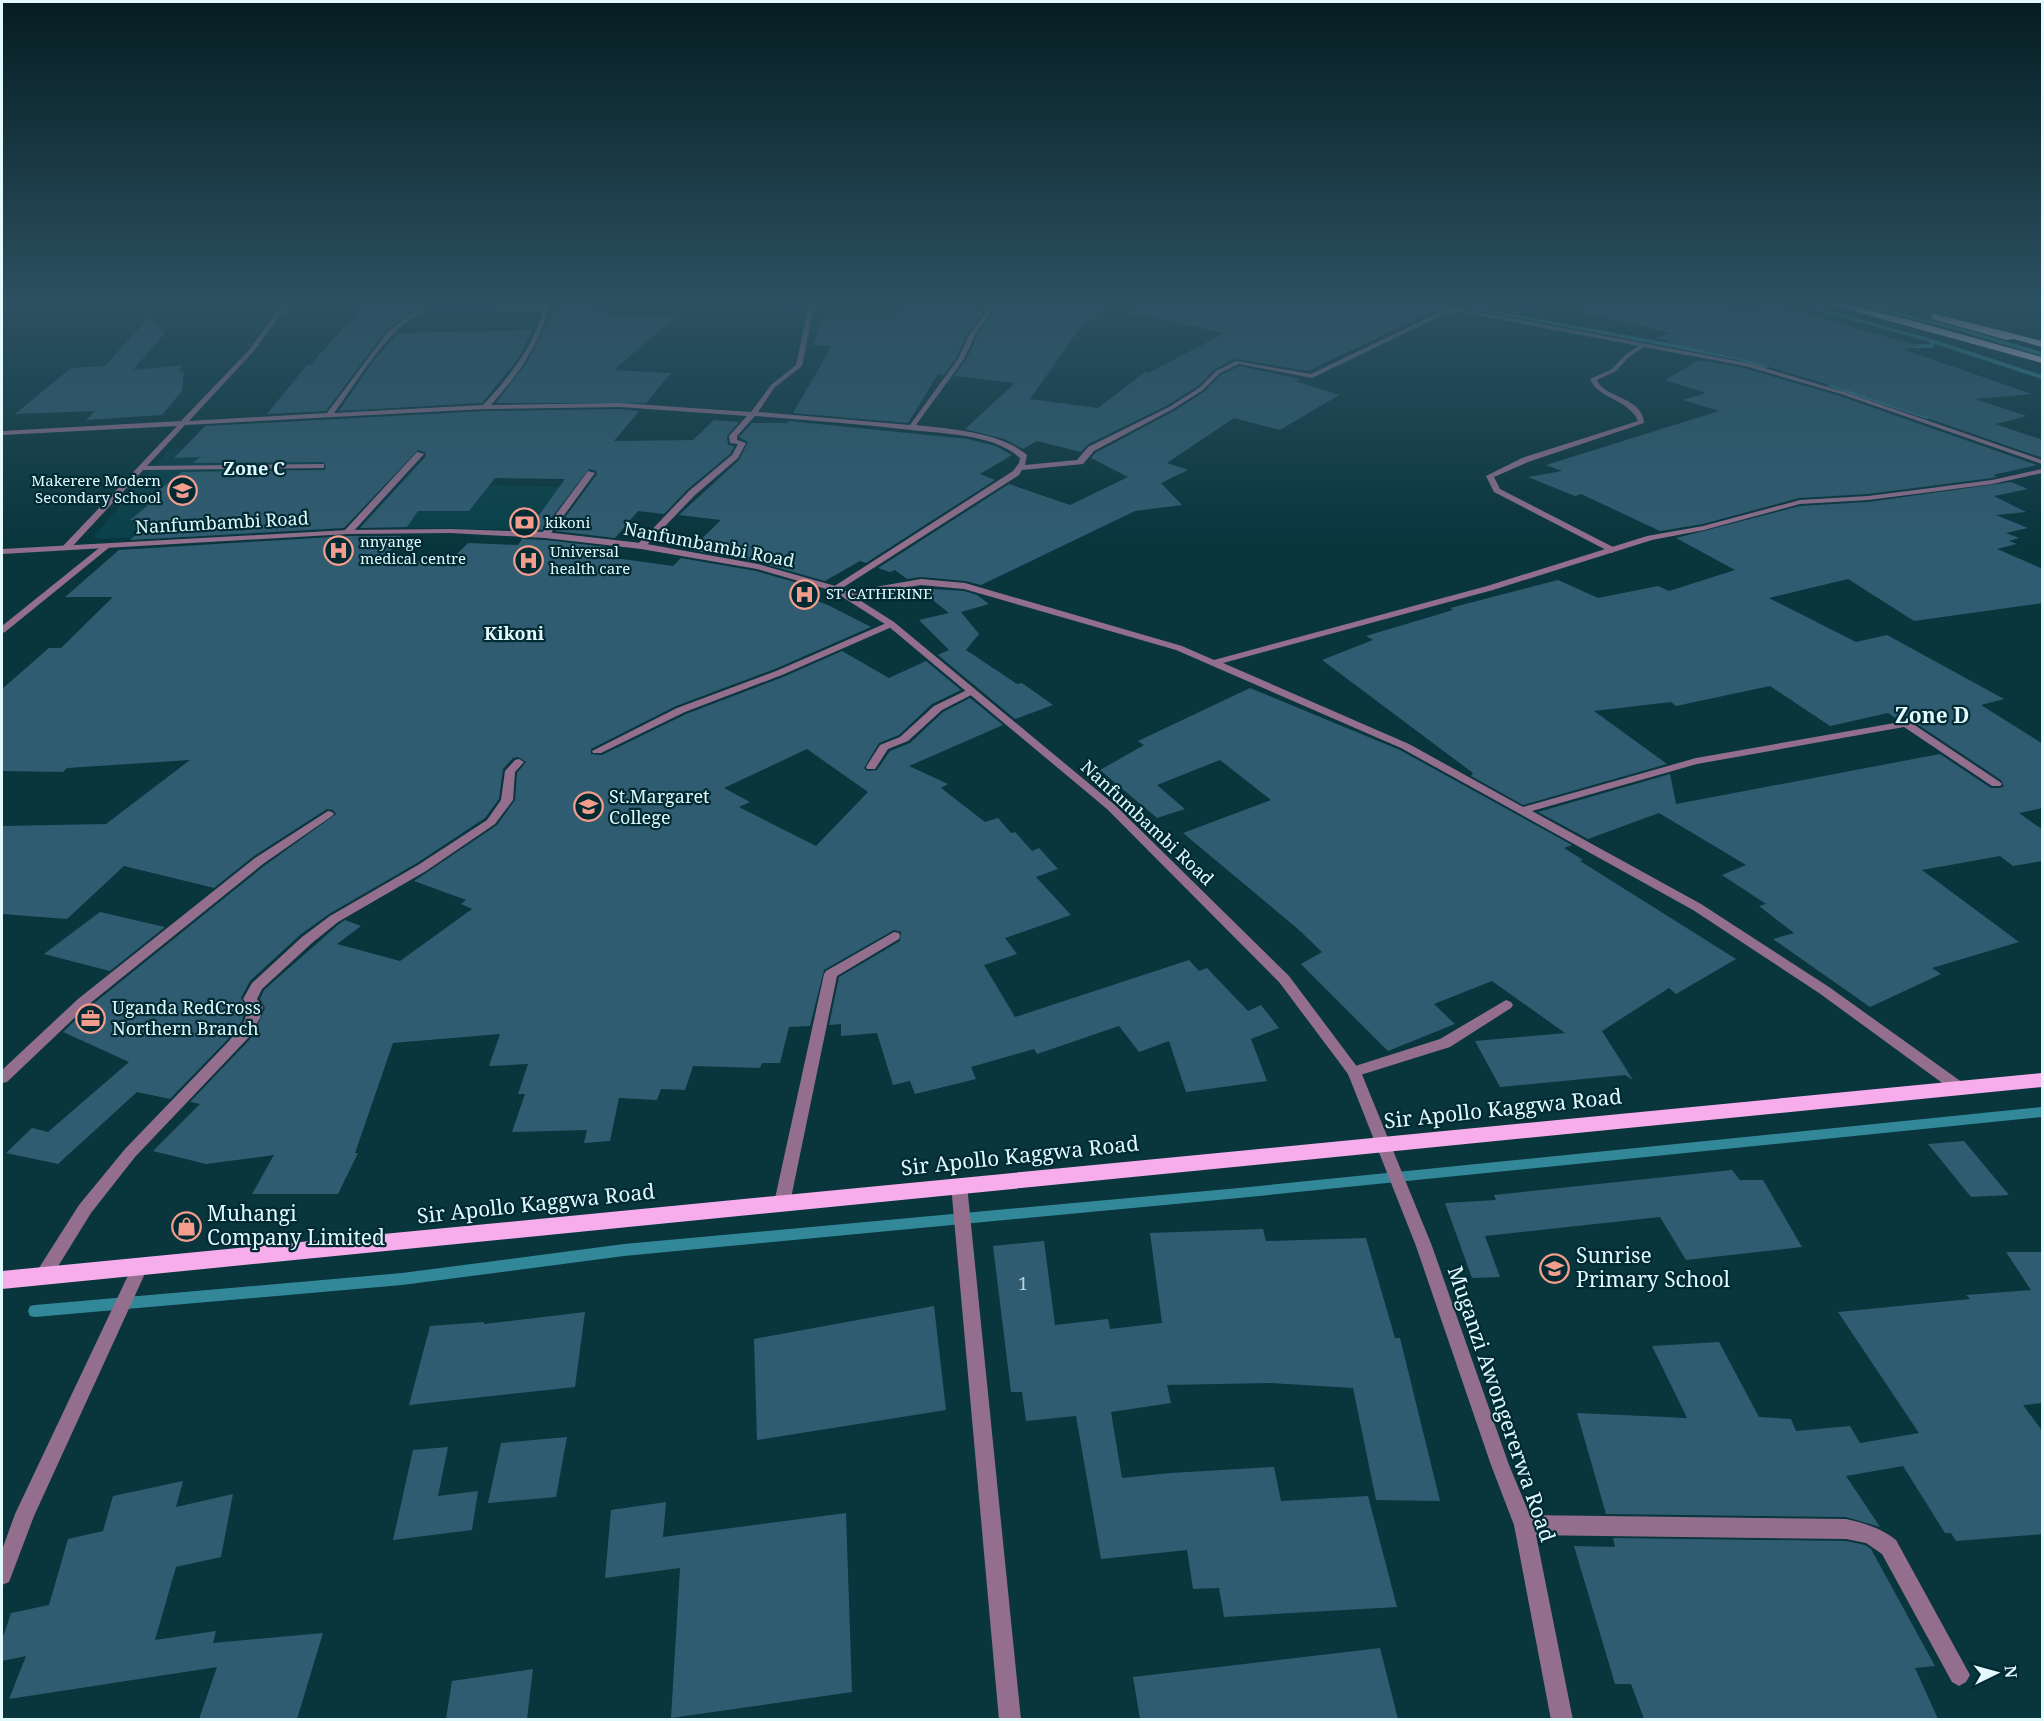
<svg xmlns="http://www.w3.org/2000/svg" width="2044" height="1721" font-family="'Noto Serif',serif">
<rect width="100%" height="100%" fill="#09353d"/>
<!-- built -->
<g fill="#084049">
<path d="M348,442L321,467L242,468L154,537L98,539L94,536L169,449Z"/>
<path d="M513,459L490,485L575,487L543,530L359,527L418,465Z"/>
</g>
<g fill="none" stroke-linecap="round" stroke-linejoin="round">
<!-- stream -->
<g fill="#328898" fill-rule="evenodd">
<path d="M1485,301H1491L1480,308L1739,356L1769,366L1766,368L1738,360L1472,309Z"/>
<path d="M1786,301H1794L1935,340L2042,375V379L1935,344L1932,348H1897V346L1899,345L1930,344V342Z"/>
<path d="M1844,301H1853L1960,328L2042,352V356L1956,330Z"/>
<path d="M1417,304L1455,310L1458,312L1455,314L1415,307Z"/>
<path d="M1828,384H1832L1932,418L1927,419L1828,386Z"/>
<path d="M2042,1107V1117L1239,1198L624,1256L402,1285L35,1317L30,1316L28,1311L30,1306L35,1305L402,1273L624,1244L1239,1188Z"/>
</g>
</g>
<!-- building -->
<g fill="#305c71" fill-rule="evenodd">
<path d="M368,301H422L417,308L387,329L326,411L267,414L307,365H310Z"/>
<path d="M1028,301H1114L1080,328L1030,399L1098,408L1145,372L1148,373L1225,333L1130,313L1131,301H1405L1436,310L1308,371L1235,359L1215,369L1198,386L1168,405L1087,445L1081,452L1037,441L1023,449L1004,439L965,429L1015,383L954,376L966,360L978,334L1001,304L1027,307Z"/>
<path d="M1582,301H1703L1744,312L1763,306L1772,308L1779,306L1919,346L1902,349L2032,394L1975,399L2027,416L1995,424L2043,440V458L1846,390L1749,361L1666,342L1668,341L1655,338L1670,333L1581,312Z"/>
<path d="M906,303L986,309L968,332L956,358L944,375L938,374L908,423L793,413L832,346L813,345L821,319H892Z"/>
<path d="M596,307L595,309H607L604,316H676L614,370L671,373L646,403H496L528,361L555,308Z"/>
<path d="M148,318L165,333L133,370L181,365L180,372L184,371L182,391L162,415L86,420L95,411L15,414L71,368L105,366Z"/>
<path d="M533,330L517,360L482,403L339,411L374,360L398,333Z"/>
<path d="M1699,360L1744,368L1840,396L2037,465L1993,475L1997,477L1992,478L1868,494L1799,498L1703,524L1660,531L1581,494L1575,496L1528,477L1562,471L1546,465L1719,411L1683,400L1706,393L1665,380Z"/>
<path d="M1239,366L1301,379L1295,381L1339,395L1280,430L1234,418L1167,463L1188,470L1161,483L1182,505L1135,511L981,585L965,581L921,577L907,579L895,570L890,572L878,568L1009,484L1070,505L1128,477L1091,458L1095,453L1174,411L1204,392L1221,375Z"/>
<path d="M620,409L639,411L614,441L693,440L714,420L739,422L727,436L728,445L734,446L730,454L688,489L664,514L638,511L615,538L555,531L597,474L596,471L589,469L542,530L529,529L565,479L495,478L469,511H418L407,527L360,528L426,456L425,452L418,450L344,528L130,540L142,529H134L145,520H130L157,498H149L182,472L324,470L326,468L324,462L193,463L200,457L174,458L205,426L485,411Z"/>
<path d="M788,421L968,439L996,446L1012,455L980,474L995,480L866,563L860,561L825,581L758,562L690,550L721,520L679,515L739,460L748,442L739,437L752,423H787Z"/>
<path d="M2011,482L2028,489L1994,496L2026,512L1996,515L2028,528L2006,533L2019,538L2009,541L2017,544L1997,549L2043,569V603L1914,621L1848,579L1769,598L1856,642L1887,635L2004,699L1981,705L2043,744V808L2019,813L2043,830V861L2013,866L2000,856L1922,870L2019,942L1932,968L1941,974L1870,1007L1773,939L1794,933L1759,906L1766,904L1722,875L1746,865L1726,853L1659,813L1588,839L1538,812L1670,774L1676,804L1940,754L1991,788H2000L2004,786L2001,780L1911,720H1898L1888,713L1830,726L1770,686L1676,706L1671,702L1594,711L1667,764L1523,805L1471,776L1473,773L1322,660L1373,640L1366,636L1453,610L1450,608L1558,580L1598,598L1658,586L1669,591L1735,570L1676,538L1800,506L1868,502Z"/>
<path d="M348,536H401L384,561H450L468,543L518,545L522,539L545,540L607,547L600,556L673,566L681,558L756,571L812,587L803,592L806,593L802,595L830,606L871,627L775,669L676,706L591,749V754L602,755L686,714L783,677L842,651L889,678L926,661L961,690L932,704L899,735L879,743L864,768L867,771L877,770L890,751L910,743L943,712L970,698L1003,725L909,766L948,784L941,788L985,822L998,818L1011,833L1015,832L1032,851L1039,848L1058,869L1036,877L1071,915L1005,938L1017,954L984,965L1015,1017L1189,960L1199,971L1207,968L1248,1011L1261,1005L1279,1028L1251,1039L1267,1081L1186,1092L1169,1041L1139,1052L1119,1026L1037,1054L1034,1049L971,1067L976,1079L915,1094L910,1081L893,1085L877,1033L841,1036V1024L829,1025L839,977L900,941L901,932L894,930L824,970L810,1026L789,1027L780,1063H762L760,1068L693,1066L685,1090L661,1089L657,1100L619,1098L610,1141L584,1143L587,1130L512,1132L525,1094H518L528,1064L489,1066L500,1034L393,1043L355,1153H358L338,1194H252L274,1155L206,1164L153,1151L200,1104L190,1102L252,1037L265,1008L260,999L264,990L339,924L345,920L361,926L337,944L400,961L472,909L461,904L466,900L414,881L497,825L515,800L517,773L526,762L518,757L513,758L503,769L499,799L485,818L417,863L329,914L300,935L250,981L241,998L246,1007L242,1021L227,1040L170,1099L137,1092L58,1164L6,1153L32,1128L48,1132L129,1062L63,1032L88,1008L264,866L336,814L333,810L327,809L254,856L214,888L124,866L67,919L2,914V826L106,824L190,760L67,768L63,772L2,771V689L49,648H61L113,597H65L119,550ZM807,749L868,792L816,846L739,807L750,802L724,788Z"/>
<path d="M918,588L964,591L977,595L989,604L961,612L979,634L966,650L1017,684L1022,683L1053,705L1015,719L938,655L949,650L919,620L949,613Z"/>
<path d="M1250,688L1400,750L1572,845L1564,848L1583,860L1580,861L1736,959L1676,994L1669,988L1602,1031L1633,1080L1625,1075L1500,1087L1475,1041L1565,1033L1492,981L1434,1004L1455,1024L1388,1051L1301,964L1322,952L1298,929L1183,833L1271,800L1220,760L1157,785L1185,809L1157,818L1100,770L1144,745L1138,741Z"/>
<path d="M100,912L165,927L110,971L44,954Z"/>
<path d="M1964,1141L2009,1195L1971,1197L1928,1144Z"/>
<path d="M1732,1170L1740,1180H1763L1802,1247L1686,1260L1660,1217L1485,1236L1500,1277L1472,1278L1445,1203L1496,1200L1494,1195Z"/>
<path d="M1263,1229L1266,1241L1366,1238L1395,1338H1400L1440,1501L1376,1500L1353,1388L1270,1383L1167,1385L1171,1403L1111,1412L1122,1478L1171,1473L1274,1467L1281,1501L1368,1496L1397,1607L1224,1617L1219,1588L1193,1589L1187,1550L1101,1559L1076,1416L1026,1421L1022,1392H1011L993,1246L1044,1241L1055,1325L1108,1319L1110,1329L1162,1323L1150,1233Z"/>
<path d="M2006,1252H2043V1403L2023,1405L2043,1432V1534L1956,1541L1951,1533H1945L1903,1466L1846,1476L1880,1527L1846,1517L1606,1514L1577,1413L1687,1418L1652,1346L1719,1342L1759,1417L1791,1419L1796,1431L1850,1426L1860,1443L1919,1433L1838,1312L1970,1299L1966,1295L2031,1290Z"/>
<path d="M934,1306L946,1410L757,1440L754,1339Z"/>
<path d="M585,1312L575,1387L409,1405L430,1326L484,1322V1324Z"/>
<path d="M567,1437L556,1497L488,1503L501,1443Z"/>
<path d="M448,1447L438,1496L478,1491L472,1530L393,1540L413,1450Z"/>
<path d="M183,1481L176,1507L233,1494L221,1557L176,1567L155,1640L216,1631L213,1643L323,1633L297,1719H199L217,1667L9,1699L26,1656L2,1661V1640L11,1613L49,1605L68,1539L103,1531L113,1496Z"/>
<path d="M666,1502L663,1537L846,1513L852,1692L671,1718L680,1568L605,1578L611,1510Z"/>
<path d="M1613,1538L1846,1541L1865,1545L1871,1549L1935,1666L1915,1668L1938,1719H1644L1631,1684H1615L1574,1546L1615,1547Z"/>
<path d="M1380,1648L1398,1719H1140L1133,1677Z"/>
<path d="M533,1669L527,1719H446L452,1681Z"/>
</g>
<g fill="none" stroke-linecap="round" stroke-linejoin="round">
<!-- service -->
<g fill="#936f8d" fill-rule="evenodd">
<path d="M1642,344L1647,345L1629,357L1616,371L1597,380C1604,398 1643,397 1644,423L1528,462L1494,477L1500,489L1615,548L1616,550L1612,553L1494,492L1486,476L1522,458L1638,421C1629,399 1598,399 1590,379L1612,369L1625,355Z"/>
<path d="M417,452L424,454L351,534H345V530Z"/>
<path d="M321,464H324V468L144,470L140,468L144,466Z"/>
<path d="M588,471L595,473L548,537H542V533Z"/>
<path d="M971,688L976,691L975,693L942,710L908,741L888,749L875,769H867L866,767L880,745L900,737L934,706Z"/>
<path d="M1506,1000L1511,1002L1513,1005L1511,1008L1450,1047L1354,1077L1349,1076L1347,1072L1349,1068L1440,1039Z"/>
<path d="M140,1260L146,1262L148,1267L34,1516L9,1582L2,1585V1550L15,1514L132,1267L134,1262Z"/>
</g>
<!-- minor -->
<g fill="#936f8d" fill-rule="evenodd">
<path d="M285,301H291L253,352L189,421L327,413L389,330L415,311L436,305L468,302L502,306H546L549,308C539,346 517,376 491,405L620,403L751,412L771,385L796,365L808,308L758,301C776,301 798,298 814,307L802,366L775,387L758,412L910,425L958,359L970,333L995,301H1001L976,333L964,359L916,425C950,429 1001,432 1027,455L1025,465L1077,460L1088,447L1169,407L1199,388L1216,371L1236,361L1311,374L1444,310L1407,301H1420L1748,363L1845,392L2042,460V464L1841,394L1745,366L1449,310V312L1312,378L1239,364L1220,373L1203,390L1173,409L1094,451L1083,464L1022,470L1019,475L836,592L833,591V587L1013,471L1019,463L1020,458C994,434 944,434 911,430C859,424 807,420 755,416L737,436V440L746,443L738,458L695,495L644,548L641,549L637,546L638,544L689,491L732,455L738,444L730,443L729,436L747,416L620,407L485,409L185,425L69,550H63V546L177,426L2,435V431L181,421L249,350ZM468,306L502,310H543C533,348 509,377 483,405L334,413C357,382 385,333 418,314C432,306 452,307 468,306Z"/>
<path d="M2042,469V473L1992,484L1931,492L1868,500L1800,504L1704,530L1652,540L1493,590L1223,663L1409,744L1523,807L1696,758L1906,721L1910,722L2000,782L2002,784L2000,786H1992L1904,727L1697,764L1532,811L1701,904L1829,987L1966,1085L1968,1089L1966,1093L1961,1094L1956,1093L1819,993L1693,910L1401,748L1176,650L964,589L921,585L846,598L841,595L846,592L921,579L965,583L1182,646L1214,660L1487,586L1647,536L1703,526L1800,500L1868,496L1931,488L1992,480Z"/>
<path d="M104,544L111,546L5,632L2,633V626Z"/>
<path d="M891,621L894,622V626L782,675L685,712L601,753H593L592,751L677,708L776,671Z"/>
<path d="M519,759L524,762L515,772L513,800L495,824L426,871L338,922L312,943L262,989L257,999L263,1007L260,1018L250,1036L135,1157L91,1213L49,1281L43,1283L37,1281L35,1276L37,1271L79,1205L125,1149L229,1041L244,1022L249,1007L243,999L252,983L302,937L330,916L418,865L487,820L501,800L505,771L515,760Z"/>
<path d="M328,811L332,812L334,814L332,816L263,864L88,1005L7,1082L2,1083V1070L78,999L255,858Z"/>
<path d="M894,932L899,933L900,936L899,939L837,976L790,1203L788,1207L782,1209L776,1207L774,1203L824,974L826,971Z"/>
<path d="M959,1179L965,1181L967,1185L1021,1720H999L951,1185L953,1181Z"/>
<path d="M1524,1515L1846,1519C1864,1523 1881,1528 1896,1540L1970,1675L1966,1682L1959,1686L1952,1682L1882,1554L1866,1543L1846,1539L1524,1535L1517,1532L1514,1525L1517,1518Z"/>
</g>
<!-- tertiary -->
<path fill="#936f8d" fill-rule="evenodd" d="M450,529L545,532L641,543L758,564L839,587L894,622L1115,805L1289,976L1361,1072L1432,1246L1509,1465L1534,1525L1573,1720H1551L1514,1525L1491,1465L1416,1246L1348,1074L1279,982L1107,809L888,626L833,591L757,569L641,549L545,538L450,533L348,534L2,554V549L348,530Z"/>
<!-- primary -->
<path fill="#f7acec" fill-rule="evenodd" d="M2042,1073V1087L2,1289V1271Z"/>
<!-- motorway -->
<g fill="#ffdbf9" fill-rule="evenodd">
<path d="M1817,301H1832L1914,321L2042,357V363Z"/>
<path d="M1935,314L2042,341V347L2014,339L2007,340L1932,319L1931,317Z"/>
</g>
</g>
<!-- sky -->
<linearGradient id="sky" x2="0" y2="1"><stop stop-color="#051d22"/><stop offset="0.56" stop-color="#2c5162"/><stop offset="1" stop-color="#2c5162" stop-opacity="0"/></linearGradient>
<rect width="2044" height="542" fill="url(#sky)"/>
<!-- icons -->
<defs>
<symbol id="university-ring" viewBox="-11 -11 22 22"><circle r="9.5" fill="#002b33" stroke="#f49d8c" stroke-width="1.5"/><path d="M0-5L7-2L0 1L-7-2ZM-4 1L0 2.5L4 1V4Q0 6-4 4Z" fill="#f49d8c"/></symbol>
<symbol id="bank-ring" viewBox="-11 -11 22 22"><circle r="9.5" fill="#002b33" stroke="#f49d8c" stroke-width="1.5"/><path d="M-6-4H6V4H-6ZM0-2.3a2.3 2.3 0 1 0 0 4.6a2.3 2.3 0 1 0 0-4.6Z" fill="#f49d8c"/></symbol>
<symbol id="hospital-ring" viewBox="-11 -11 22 22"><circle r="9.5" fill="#002b33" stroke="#f49d8c" stroke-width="1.5"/><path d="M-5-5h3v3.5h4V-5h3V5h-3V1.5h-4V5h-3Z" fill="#f49d8c"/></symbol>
<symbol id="school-ring" viewBox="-11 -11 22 22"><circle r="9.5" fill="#002b33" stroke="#f49d8c" stroke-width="1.5"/><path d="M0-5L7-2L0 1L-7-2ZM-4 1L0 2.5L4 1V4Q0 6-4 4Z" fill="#f49d8c"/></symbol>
<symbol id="office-ring" viewBox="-11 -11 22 22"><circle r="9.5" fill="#002b33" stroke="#f49d8c" stroke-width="1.5"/><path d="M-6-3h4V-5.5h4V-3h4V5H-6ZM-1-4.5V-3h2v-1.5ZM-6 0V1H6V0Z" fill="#f49d8c"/></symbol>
<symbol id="shop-ring" viewBox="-11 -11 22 22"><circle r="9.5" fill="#002b33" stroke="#f49d8c" stroke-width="1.5"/><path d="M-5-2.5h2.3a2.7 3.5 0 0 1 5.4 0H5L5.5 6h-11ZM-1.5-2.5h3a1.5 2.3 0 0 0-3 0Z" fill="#f49d8c"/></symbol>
</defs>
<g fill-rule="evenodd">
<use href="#university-ring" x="166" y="474" width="33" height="33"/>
<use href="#bank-ring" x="508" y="506" width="33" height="33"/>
<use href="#hospital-ring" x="322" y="534" width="33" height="33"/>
<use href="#hospital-ring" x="512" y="544" width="33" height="33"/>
<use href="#hospital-ring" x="788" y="578" width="33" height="33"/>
<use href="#school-ring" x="572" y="790" width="33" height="33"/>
<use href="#office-ring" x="74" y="1002" width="33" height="33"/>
<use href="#shop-ring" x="170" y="1210" width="33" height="33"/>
<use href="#school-ring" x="1538" y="1252" width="33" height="33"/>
</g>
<g text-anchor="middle" stroke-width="4.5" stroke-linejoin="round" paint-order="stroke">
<!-- far-poi labels -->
<g font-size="15" fill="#e2f9fd" stroke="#002b33" text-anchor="start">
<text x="161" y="486" text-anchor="end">Makerere Modern<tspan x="161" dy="17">Secondary School</tspan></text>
<text x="545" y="528">kikoni</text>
<text x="360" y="547">nnyange<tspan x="360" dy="17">medical centre</tspan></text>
<text x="550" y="557">Universal<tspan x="550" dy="17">health care</tspan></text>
<text x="826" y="599">ST CATHERINE</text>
</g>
<!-- far-quarter labels -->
<g font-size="18" font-weight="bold" fill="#e2f9fd" stroke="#002b33">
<text x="254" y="475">Zone C</text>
<text x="514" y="640">Kikoni</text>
</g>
<!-- street labels -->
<g font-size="18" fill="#e2f9fd" stroke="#002b33">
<text transform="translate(222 523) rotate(-3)" y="6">Nanfumbambi Road</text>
<text transform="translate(709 545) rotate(11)" y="6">Nanfumbambi Road</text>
<text transform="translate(1147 823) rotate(43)" y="6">Nanfumbambi Road</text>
</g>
<!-- poi labels -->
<g font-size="18" fill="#e2f9fd" stroke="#002b33" text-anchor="start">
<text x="609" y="803">St.Margaret<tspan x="609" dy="21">College</tspan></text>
<text x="112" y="1014">Uganda RedCross<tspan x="112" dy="21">Northern Branch</tspan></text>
</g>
<!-- near-number labels -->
<g font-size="18" fill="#b6d2da">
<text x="1023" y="1290">1</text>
</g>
<!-- quarter labels -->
<g font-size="21" font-weight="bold" fill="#e2f9fd" stroke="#002b33">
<text x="1932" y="723">Zone D</text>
</g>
<!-- near-street labels -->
<g font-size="21" fill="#e2f9fd" stroke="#002b33">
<text transform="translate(1503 1109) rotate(-6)" y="7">Sir Apollo Kaggwa Road</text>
<text transform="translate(1020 1156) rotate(-6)" y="7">Sir Apollo Kaggwa Road</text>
<text transform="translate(536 1204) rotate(-6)" y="7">Sir Apollo Kaggwa Road</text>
<text transform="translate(1501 1404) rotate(71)" y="7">Muganzi Awongererwa Road</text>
</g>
<!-- near-poi labels -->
<g font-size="21" fill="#e2f9fd" stroke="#002b33" text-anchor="start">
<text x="207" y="1221">Muhangi<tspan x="207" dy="24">Company Limited</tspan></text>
<text x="1576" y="1263">Sunrise<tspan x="1576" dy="24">Primary School</tspan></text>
</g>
</g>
<!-- border -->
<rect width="2044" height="1721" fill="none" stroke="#e2f9fd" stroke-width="6"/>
<!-- north arrow -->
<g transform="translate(1996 1673) rotate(85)" stroke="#002b33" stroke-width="4.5" paint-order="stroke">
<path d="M0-4.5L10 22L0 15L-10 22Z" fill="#e2f9fd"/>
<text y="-9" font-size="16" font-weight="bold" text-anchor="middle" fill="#e2f9fd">N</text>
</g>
</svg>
